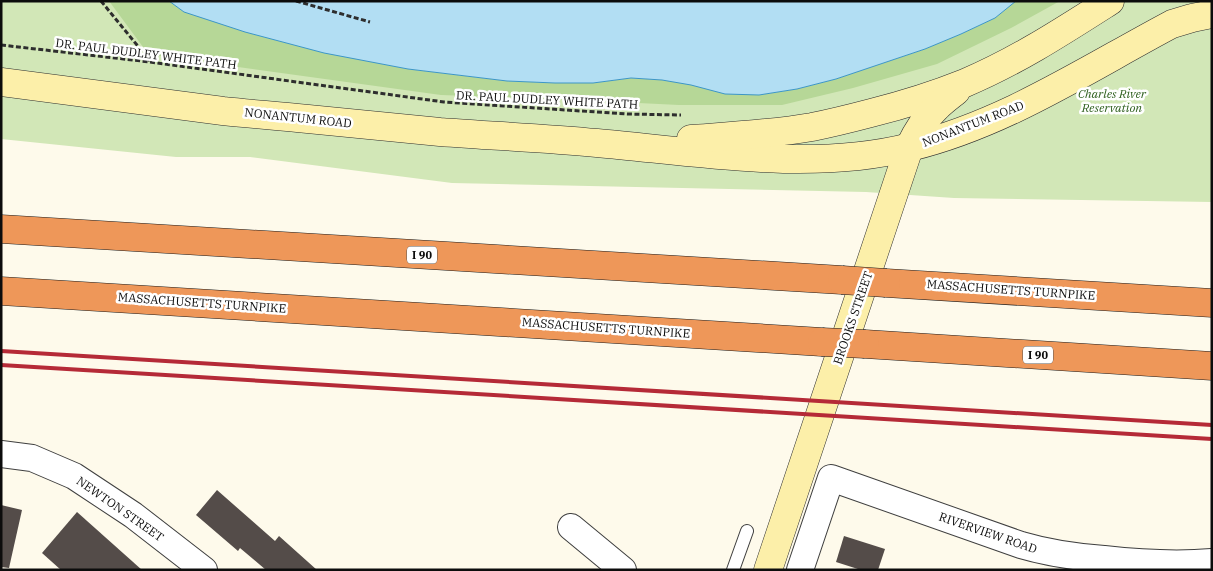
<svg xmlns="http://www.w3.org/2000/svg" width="1213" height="571" font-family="'IBM Plex Serif',serif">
<rect width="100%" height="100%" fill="#fefaeb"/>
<!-- green -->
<path fill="#d2e7b7" d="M1,1H169L184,12L368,61L408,69L507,81L555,83H593L631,78L662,80L759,95L797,89L836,79L925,49L961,34L995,18L1016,1H1212V202L954,198L866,192L452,183L250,157H176L1,139Z"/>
<!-- forest -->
<path fill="#b6d797" d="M109,1H169L184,12L368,61L408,69L507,81L555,83H593L631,78L662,80L759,95L797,89L836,79L925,49L961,34L995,18L1016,1H1060L1011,28L937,64L853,88L782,105H679L557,99L441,95L188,60L160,56L146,51Z"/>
<!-- water -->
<path fill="#b2def3" stroke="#3c96c7" d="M169,1H1016L995,18L961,34L925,49L836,79L797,89L759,95L725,94L691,85L662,80L631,78L593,83H555L507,81L408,69L324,53L245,32L184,12Z"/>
<!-- building -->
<g fill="#544c49">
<path d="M217,490L275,541L279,536L317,570H266L240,548L238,551L196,515Z"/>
<path d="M1,505L22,510L9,568L1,567Z"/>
<path d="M77,512L142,570H61L42,553Z"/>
<path d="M844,536L885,549L878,570H861L836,562Z"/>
</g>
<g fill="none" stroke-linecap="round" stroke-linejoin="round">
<defs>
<path id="lane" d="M733,570L747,531"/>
<g id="street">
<path d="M1,454L32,458L74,476L133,515L204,570"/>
<path d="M571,527L623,570"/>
<path d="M800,570L831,478L1021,545C1048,553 1076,557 1104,559C1140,563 1176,565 1212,562"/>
</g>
<g id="secondary">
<path d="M1,82C75,92 149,102 223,111C251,114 280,116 308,119C352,123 396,128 440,132C493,136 545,138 597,143C698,152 811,172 910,147C1005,124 1087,69 1172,24L1192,18L1212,14"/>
<path d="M691,139C732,136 772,134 812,127C832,123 852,118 871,113C903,105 935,95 965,83C1017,61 1063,31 1110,1"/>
<path d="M768,570L909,148C916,133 925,118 937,107C943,101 950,96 956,91"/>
</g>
<g id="highway">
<path d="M1,229L842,280"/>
<path d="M886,283L1212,303"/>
<path d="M1,291L822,342"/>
<path d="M865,344L1212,366"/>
</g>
</defs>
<!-- lane casing -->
<use href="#lane" stroke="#3f3f3f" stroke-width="14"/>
<!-- street casing -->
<use href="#street" stroke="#3f3f3f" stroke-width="28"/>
<!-- secondary casing -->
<use href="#secondary" stroke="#2e2e2e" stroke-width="29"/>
<!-- highway casing -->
<use href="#highway" stroke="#1d1d1d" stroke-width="29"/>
<!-- path -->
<g stroke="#2e2e2e" stroke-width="3" stroke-dasharray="5 2.5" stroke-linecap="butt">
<path d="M101,1L150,61"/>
<path d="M296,1L370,22"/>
<path d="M1,45L150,62L444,102L627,114L681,115"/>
</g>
<!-- lane -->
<use href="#lane" stroke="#fff" stroke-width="12"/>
<!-- street -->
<use href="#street" stroke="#fff" stroke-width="26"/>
<!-- secondary -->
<use href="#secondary" stroke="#fcefa9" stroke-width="28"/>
<!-- highway -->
<use href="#highway" stroke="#ee9759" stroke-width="28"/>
<!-- rail -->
<g stroke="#b52a37" stroke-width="4">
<path d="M1,351L1212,425"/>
<path d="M1,365L1212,439"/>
</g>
<defs>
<g id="highway-bridge">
<path d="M842,280L886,283"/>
<path d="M822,342L865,344"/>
</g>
</defs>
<!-- highway-bridge casing -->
<use href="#highway-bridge" stroke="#1d1d1d" stroke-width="29" stroke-linecap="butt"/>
<!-- highway-bridge -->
<use href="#highway-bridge" stroke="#ee9759" stroke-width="28"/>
</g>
<g text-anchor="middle" stroke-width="5" stroke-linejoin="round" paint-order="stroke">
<!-- shield labels -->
<g fill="#fff" stroke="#555" stroke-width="1">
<rect x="407" y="246.5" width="30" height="17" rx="4"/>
<rect x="1023" y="346.5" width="30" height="17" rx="4"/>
</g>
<g font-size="11" font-weight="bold" fill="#0c0c0c">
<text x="422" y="259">I 90</text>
<text x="1038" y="359">I 90</text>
</g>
<!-- street labels -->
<g font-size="12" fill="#0c0c0c" stroke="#fff">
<text transform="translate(146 54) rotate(7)" y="4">DR. PAUL DUDLEY WHITE PATH</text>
<text transform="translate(547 100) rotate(3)" y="4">DR. PAUL DUDLEY WHITE PATH</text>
<text transform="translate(298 118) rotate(6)" y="4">NONANTUM ROAD</text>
<text transform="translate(973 124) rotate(-21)" y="4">NONANTUM ROAD</text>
<text transform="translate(1011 290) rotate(4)" y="4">MASSACHUSETTS TURNPIKE</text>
<text transform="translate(202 303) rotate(4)" y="4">MASSACHUSETTS TURNPIKE</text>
<text transform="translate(853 318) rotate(-71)" y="4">BROOKS STREET</text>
<text transform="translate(606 328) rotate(4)" y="4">MASSACHUSETTS TURNPIKE</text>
<text transform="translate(120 509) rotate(35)" y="4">NEWTON STREET</text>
<text transform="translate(988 533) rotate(19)" y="4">RIVERVIEW ROAD</text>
</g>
<!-- park labels -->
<g font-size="12" font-style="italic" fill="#2f601f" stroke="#fff">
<text x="1112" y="98">Charles River<tspan x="1112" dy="14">Reservation</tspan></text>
</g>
</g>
<!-- border -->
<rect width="1213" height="571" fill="none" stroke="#0c0c0c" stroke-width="5"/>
</svg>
